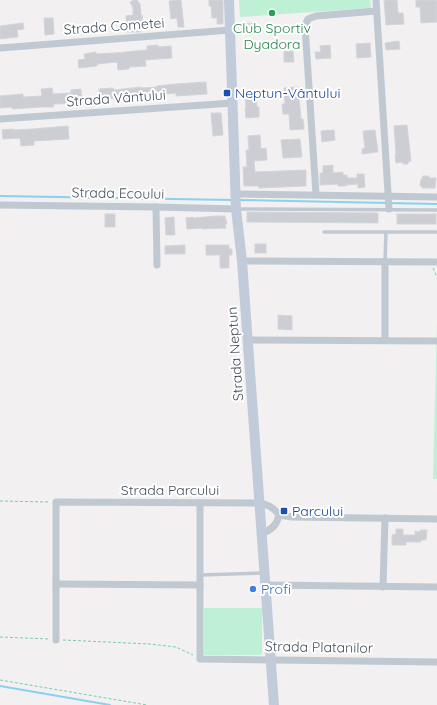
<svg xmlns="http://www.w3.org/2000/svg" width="437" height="705" font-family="Quicksand,sans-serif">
<rect width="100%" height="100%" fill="#f2f0f0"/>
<!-- green -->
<g fill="#bef0d5">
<path d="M239,0H370L371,8L240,17Z"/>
<path d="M437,323V479H433Z"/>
<rect x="204" y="608" width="58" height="47"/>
</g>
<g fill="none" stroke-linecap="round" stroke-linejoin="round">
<!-- stream -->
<g stroke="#8ad1ee" stroke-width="2">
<path d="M0,196L232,200"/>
<path d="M238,200L437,204"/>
<path d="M0,686L110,705"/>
</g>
</g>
<!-- building -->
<g fill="#ccced4" stroke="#d4d5db">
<path d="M134,0H137L140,4L141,15H142L143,25H141V32H127L126,16L133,15V8L130,2Z"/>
<path d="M176,0H181L184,27H178L177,18L171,19L169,1Z"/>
<path d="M209,0H223V24H217V18H212L211,6H209Z"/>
<path d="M384,0H397L398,13H403L404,24L386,25Z"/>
<path d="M416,0H437V22L421,23L420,7H416Z"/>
<path d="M44,18H53L54,34L45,35Z"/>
<path d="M23,23L24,29L17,30L18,37L0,39V26Z"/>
<path d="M254,23V34H243V24Z"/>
<path d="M399,41L400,49L386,50L385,43Z"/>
<path d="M370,43L371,57L357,58L356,44Z"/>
<path d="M158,45V47L171,46L172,58L145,60L146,66L129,67V69L118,70L117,62L97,64V66L79,68L78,60L85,59L84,54L96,52V54L114,53L147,50V46Z"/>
<path d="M330,45L331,58L316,59L315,52H321L320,46Z"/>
<path d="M284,51H293L294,62H284Z"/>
<path d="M206,82L207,94L176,96V93L158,95V98L142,99V96L128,97V99L114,100V98L99,100V89L113,88L114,90L141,87V88L157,87V86L175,84Z"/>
<path d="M298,87L301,119H303L304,129L290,130L289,114H283L282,104H285L284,88Z"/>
<path d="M52,88L53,94L71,93V90L81,89L82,103L53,104L54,107H42L12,109V107L0,108V96L23,94V97L42,96L41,89Z"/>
<path d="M256,90L257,107H259V117L246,118L245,108H246L245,91Z"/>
<path d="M211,113H221L223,135L213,136Z"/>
<path d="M407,125L411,161L408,162V164H403V162L396,163L395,155H396L394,126Z"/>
<path d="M68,126L69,139L34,141V145L21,146L20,138L3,139L2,130L14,129V130L33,129Z"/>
<path d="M334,130L335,140L322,142L321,131Z"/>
<path d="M375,130L378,152L362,154V149L365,148L363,131Z"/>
<path d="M260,135L261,149L266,148L267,160L254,161L255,172L306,170V186L259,188V186H244L243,167H247L246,150H249L248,136Z"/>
<path d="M300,139L302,157L283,158L281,140Z"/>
<path d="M333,165V173L343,172V175H347V178H357V174H364L365,187L358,188V184L346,185V186H338V184L320,185V173H323V166Z"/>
<path d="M423,176H429V178H436L435,188H422V186H420L421,179H422Z"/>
<path d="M247,212L378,213V223L247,222Z"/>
<rect x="105" y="214" width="10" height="13"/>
<rect x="397" y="214" width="39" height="10"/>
<path d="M216,216H225L227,224H225L226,228L202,229V228L187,229L186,218L193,217L194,218Z"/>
<path d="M174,217L175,235H166L165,218Z"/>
<rect x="255" y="244" width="11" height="9"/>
<path d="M185,245V254H165V246Z"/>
<path d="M206,245H229V249H232V255H229V268H220V255H206Z"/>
<path d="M278,315L292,316V330L278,329Z"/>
<path d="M396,529H403V535H415V531L420,532V530H427L426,540H421V542H406V545H392V535L396,534Z"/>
</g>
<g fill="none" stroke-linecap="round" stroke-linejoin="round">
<!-- path -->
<g stroke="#75cfa9" stroke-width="1" stroke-dasharray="3 2" stroke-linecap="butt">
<path d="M433,268L437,277"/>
<path d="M0,501L49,502"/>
<path d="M0,637L49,639"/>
<path d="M63,640L150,644L176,647L193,655"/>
<path d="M0,680L147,705"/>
</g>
<!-- lane -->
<g stroke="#c0c9d2" stroke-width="3.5">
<path d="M237,209L437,210"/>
<path d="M324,232H436"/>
<path d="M385,262L386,232"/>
<path d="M200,575L263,573"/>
</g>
<!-- street -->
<g stroke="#c0c9d2" stroke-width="7">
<path d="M376,0L389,209"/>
<path d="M0,48L230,30"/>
<path d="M0,119L233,103"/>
<path d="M236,194L437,197"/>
<path d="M316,194L305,26L308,19L316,16L376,11"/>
<path d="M0,205L156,207L236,209"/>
<path d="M156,207L157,265"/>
<path d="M242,261L437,262"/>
<path d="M248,340L437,341"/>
<path d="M385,340V262"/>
<path d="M200,503V659L437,662"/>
<path d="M279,515L292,517L437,519"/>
<path d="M56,584L200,585"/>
<path d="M265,585L437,587"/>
<path d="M383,587L385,518"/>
<path d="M56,640V502L259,503C268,504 274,508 279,515C277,525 271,531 261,533"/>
</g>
<!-- secondary -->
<path stroke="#c2cbd9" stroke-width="10" d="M229,0L236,209L242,261L274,705"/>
</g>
<!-- markers -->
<circle fill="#2e9e5b" stroke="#fff" stroke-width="1.5" cx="272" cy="13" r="4"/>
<g fill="#1a4fb4" stroke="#fff" stroke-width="1.5">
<rect x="223" y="89" width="8" height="8" rx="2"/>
<rect x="280" y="507" width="8" height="8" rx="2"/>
</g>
<circle fill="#3f7fe0" stroke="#fff" stroke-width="1.5" cx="253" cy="589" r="4"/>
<g text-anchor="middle" stroke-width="4" stroke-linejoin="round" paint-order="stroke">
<!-- street labels -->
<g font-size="14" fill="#47515e" stroke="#fff">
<text transform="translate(114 26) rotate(-4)" y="5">Strada Cometei</text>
<text transform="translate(116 98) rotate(-4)" y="5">Strada Vântului</text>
<text transform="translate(118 193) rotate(1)" y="5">Strada Ecoului</text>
<text transform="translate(235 354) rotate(-94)" y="5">Strada Neptun</text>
<text x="170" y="495">Strada Parcului</text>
<text transform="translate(319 647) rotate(1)" y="5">Strada Platanilor</text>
</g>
<!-- leisure labels -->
<g font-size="14" fill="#27864d" stroke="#fff">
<text x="272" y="33">Club Sportiv<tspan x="272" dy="16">Dyadora</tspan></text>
</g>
<!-- transit labels -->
<g font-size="14" fill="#164399" stroke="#fff" text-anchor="start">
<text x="235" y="98">Neptun-Vântului</text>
<text x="292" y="516">Parcului</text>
</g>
<!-- shop labels -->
<g font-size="14" fill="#366cbe" stroke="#fff" text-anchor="start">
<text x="261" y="594">Profi</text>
</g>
</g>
</svg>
